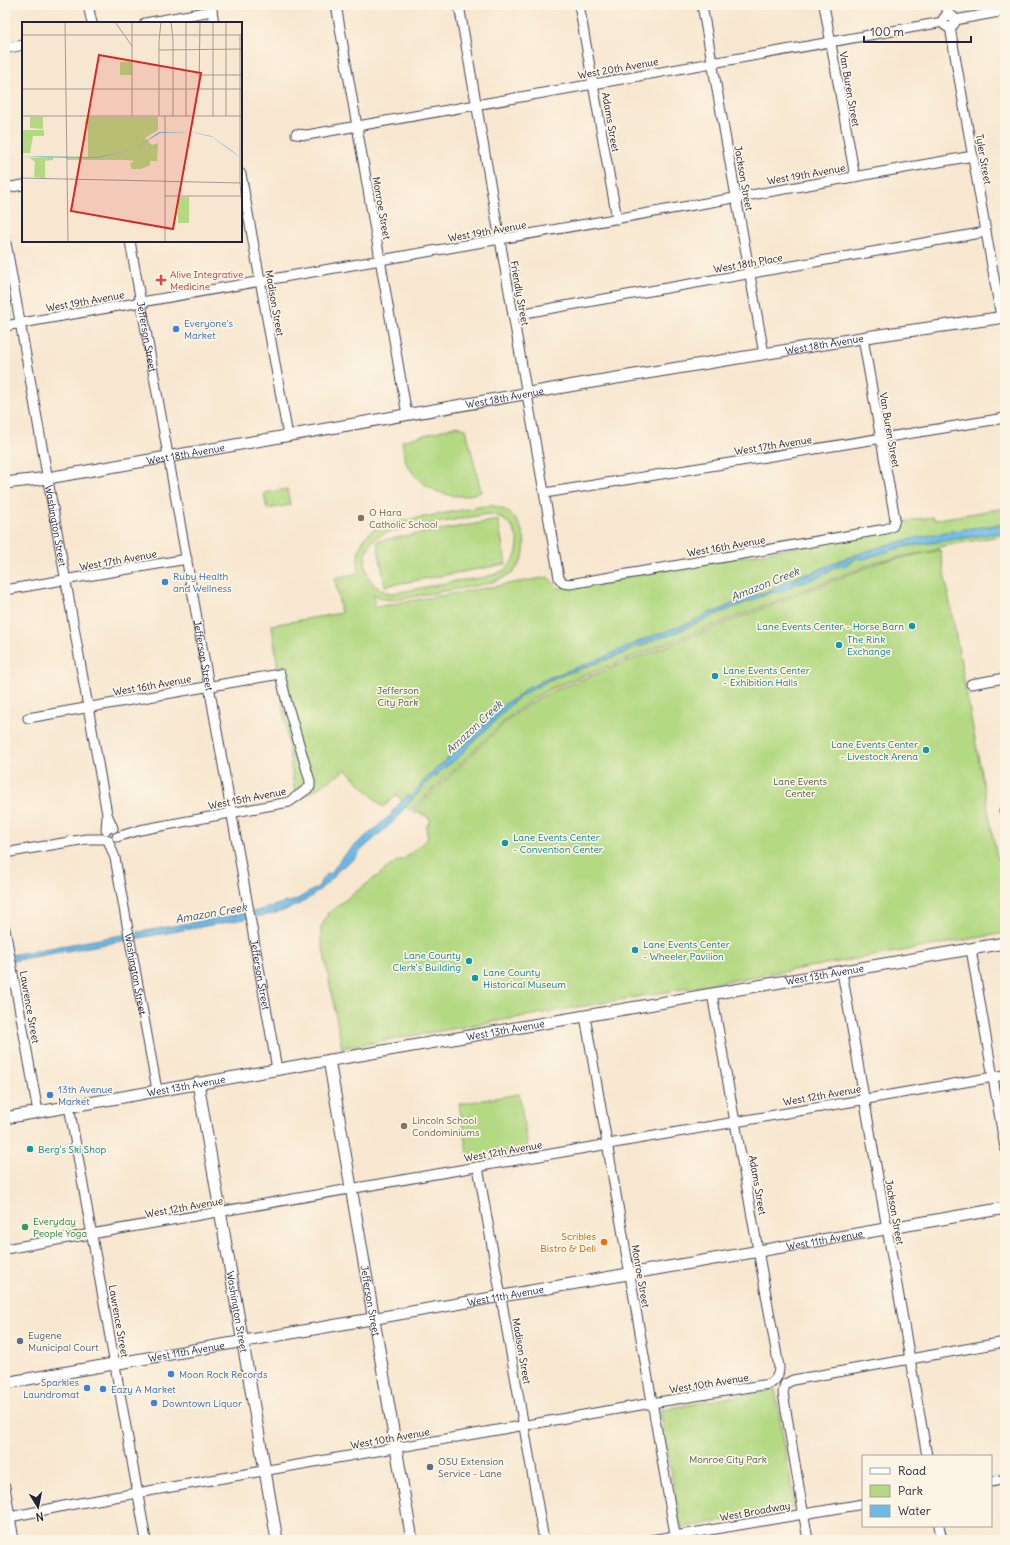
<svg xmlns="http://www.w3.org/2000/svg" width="1010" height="1545" font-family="Delius,sans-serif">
<rect width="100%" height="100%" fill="#fcf5e5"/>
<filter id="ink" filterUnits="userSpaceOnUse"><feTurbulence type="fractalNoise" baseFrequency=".025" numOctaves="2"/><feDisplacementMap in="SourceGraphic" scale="8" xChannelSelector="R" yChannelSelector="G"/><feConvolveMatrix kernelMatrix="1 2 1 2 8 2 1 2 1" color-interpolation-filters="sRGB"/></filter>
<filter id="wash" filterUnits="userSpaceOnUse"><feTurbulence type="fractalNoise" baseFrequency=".012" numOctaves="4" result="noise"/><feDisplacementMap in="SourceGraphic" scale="16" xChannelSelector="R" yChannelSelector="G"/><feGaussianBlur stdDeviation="0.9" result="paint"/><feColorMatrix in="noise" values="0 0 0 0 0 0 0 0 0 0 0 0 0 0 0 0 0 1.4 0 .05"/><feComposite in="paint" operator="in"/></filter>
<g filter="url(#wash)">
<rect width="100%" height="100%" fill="#f8e7d0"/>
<!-- green -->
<g fill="#b4d983" stroke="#6b7e5f" fill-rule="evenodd">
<path d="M5,276L12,316L9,319H5Z"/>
<path d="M457,426L466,429L481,492C475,493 469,496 463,496C438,497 415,482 405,460C403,454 403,447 402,441Z"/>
<path d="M287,489L290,505L267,509L264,493Z"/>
<path d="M484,506C520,501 540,553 510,574C495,584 474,586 457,589C437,592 417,596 397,600L383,599L373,594L375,607L548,577L559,588L890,531L902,522L933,517V520L1005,508V535L938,547V550L879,561L550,689L531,700L509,717L410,811L397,795L383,807L346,770L296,802L272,625L341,613L335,578L359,573C355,551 362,532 385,524ZM488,514C500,515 512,523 516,535C521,548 515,562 504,570C491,578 471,579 456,581C435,585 414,590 393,593C368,592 356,559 373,541C378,536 385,533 392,531Z"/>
<path d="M498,520L506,564L385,586L377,541Z"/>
<path d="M940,550L997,858L1005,857V933L342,1048L321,938V928L328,913L397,861L404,859L428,838L426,828L431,819L419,812H412L510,718L532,702L550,692L881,562Z"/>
<path d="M519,1094L528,1148L468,1158L459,1104Z"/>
<path d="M775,1389L795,1508L681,1528L660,1410Z"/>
</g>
<!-- water -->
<path fill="#6abae5" stroke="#466e90" d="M1005,524V532L902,547L863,559L857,558L844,566L835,567L820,576L803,583H797L784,591L770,593L715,615L673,634L656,639L642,646H638L622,654L549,680L524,694L511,704L481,735C475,739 465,750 461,755L428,781L418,794L414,797L394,821L359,852C358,854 357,856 355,858C348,864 337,868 334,877C312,897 302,906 272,914L5,962V956L257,911L286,902L294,901L320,886V882L327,874L331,873L343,856L391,815L393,810L408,795L411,797L426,778L482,728L483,725L489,721V719L507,702L519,696L524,689L530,686L532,687L535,684L537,685L540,681L604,657L647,638L689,623L708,613L717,611L734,603L741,602L745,598L760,593H763L803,574H810C870,544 939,531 1005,524Z"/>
</g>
<g filter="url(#ink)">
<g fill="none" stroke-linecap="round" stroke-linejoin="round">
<defs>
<g id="minor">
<path d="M88,5L92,23"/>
<path d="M211,5L214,23"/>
<path d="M336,5L407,415"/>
<path d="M459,5L559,578L563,583L570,584L886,529L893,526L895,519L863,338"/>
<path d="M579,5L617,219"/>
<path d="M702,5L764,354"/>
<path d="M824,5L855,177"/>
<path d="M946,5L948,16"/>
<circle cx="949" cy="21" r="6"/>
<path d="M955,20L1005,11"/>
<path d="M145,23L212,11"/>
<path d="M950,27L1001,317"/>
<path d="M5,49L23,45"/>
<path d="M296,134L307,135L943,22"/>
<path d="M241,174L288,436"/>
<path d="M5,188L23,185"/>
<path id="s1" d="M5,237L107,814L113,828"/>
<path id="s2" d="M130,241L277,1069"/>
<path d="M513,315L986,232"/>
<path d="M5,326L973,156"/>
<path d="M545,493L1005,418"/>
<path d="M5,590L187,559"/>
<path d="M971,684L1005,678"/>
<path d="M28,718L280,674L287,703L310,781V787L289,802L140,830L117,837"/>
<path d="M1004,811H1005"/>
<path d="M106,830L107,816"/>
<path id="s3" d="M108,840L115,858L157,1090"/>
<path d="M5,853L86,839H106"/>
<path d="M5,929L38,1112"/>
<path d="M971,949L1005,1148"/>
<path d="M842,972L927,1456"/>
<path d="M585,1016L676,1540"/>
<path d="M69,1106L146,1540"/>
<path d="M478,1167L544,1540"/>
<path d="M5,1249L1005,1075"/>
<path d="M991,1482L1005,1479"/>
<path d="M5,1487L14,1540"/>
<path d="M5,1518L74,1504L652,1403L769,1384C776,1381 779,1375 779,1367L712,994"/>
<path d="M939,1526L942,1540"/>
<path d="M651,1540L863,1504"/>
<path d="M808,1540L783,1393L785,1384L793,1380L1005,1342"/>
</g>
<g id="major">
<path id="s4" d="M5,483L48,478L586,383L873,336L1005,317"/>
<path id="s5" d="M329,1060L412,1540"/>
<path id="s6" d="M198,1083L277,1540"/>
<path id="s7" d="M5,1118L291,1067L1005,943"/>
<path id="s8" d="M5,1383L1005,1208"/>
</g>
</defs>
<!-- minor casing -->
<use href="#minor" stroke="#424051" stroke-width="11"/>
<!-- major casing -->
<use href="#major" stroke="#424051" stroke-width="13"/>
<!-- minor -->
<use href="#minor" stroke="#fff" stroke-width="9"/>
<!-- major -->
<use href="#major" stroke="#fff" stroke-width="11"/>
</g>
</g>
<!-- markers -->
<path fill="#e0444e" stroke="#fcf5e5" stroke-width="1.5" d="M159 274h4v4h4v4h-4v4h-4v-4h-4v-4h4z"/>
<g fill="#3f7fe0" stroke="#fcf5e5" stroke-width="1.5">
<circle cx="176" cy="329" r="4"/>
<circle cx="165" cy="582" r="4"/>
<circle cx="50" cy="1095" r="4"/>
<circle cx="171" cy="1374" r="4"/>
<circle cx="87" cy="1388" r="4"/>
<circle cx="103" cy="1389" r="4"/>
<circle cx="154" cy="1403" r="4"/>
</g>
<g fill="#8d6e63" stroke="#fcf5e5" stroke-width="1.5">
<circle cx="361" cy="518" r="4"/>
<circle cx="404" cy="1126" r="4"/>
</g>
<g fill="#0f9aa8" stroke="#fcf5e5" stroke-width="1.5">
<circle cx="912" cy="626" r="4"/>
<circle cx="839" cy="645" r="4"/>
<circle cx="715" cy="676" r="4"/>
<circle cx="926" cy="750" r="4"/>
<circle cx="505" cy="843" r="4"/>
<circle cx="635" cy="950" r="4"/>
<circle cx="469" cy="961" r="4"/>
<circle cx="475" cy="978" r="4"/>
<circle cx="30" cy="1149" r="4"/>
</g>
<circle fill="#2e9e5b" stroke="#fcf5e5" stroke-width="1.5" cx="25" cy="1227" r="4"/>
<circle fill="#e8710a" stroke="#fcf5e5" stroke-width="1.5" cx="604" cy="1242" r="4"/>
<g fill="#5c6f8a" stroke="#fcf5e5" stroke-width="1.5">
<circle cx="20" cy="1341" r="4"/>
<circle cx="430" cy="1467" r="4"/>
</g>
<g text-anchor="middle" stroke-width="3.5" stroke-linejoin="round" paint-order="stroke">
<!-- street labels -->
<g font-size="10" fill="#22223b" stroke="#fcf5e5">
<text transform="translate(618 68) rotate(-10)" y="4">West 20th Avenue</text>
<text transform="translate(850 89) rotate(80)" y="4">Van Buren Street</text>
<text transform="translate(611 122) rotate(80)" y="4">Adams Street</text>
<text transform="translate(984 159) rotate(80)" y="4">Tyler Street</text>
<text transform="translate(806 174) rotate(-10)" y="4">West 19th Avenue</text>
<text transform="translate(744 178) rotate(80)" y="4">Jackson Street</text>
<text transform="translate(382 208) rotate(80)" y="4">Monroe Street</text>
<text transform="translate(487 231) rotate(-10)" y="4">West 19th Avenue</text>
<text transform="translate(748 263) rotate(-10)" y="4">West 18th Place</text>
<text transform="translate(520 293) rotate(80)" y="4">Friendly Street</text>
<text transform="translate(85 301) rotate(-10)" y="4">West 19th Avenue</text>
<text transform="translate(275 303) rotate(80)" y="4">Madison Street</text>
<text dy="4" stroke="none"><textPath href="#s2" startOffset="97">Jefferson Street</textPath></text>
<text dy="4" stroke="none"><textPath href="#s4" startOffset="831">West 18th Avenue</textPath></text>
<text dy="4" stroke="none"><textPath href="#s4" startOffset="507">West 18th Avenue</textPath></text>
<text transform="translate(890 430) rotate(80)" y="4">Van Buren Street</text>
<text transform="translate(773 445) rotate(-9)" y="4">West 17th Avenue</text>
<text dy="4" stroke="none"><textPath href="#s4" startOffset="183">West 18th Avenue</textPath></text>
<text dy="4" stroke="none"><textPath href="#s1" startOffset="293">Washington Street</textPath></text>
<text transform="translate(726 546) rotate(-10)" y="4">West 16th Avenue</text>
<text transform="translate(118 560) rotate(-10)" y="4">West 17th Avenue</text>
<text dy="4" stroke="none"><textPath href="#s2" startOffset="421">Jefferson Street</textPath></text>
<text transform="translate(152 685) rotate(-10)" y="4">West 16th Avenue</text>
<text transform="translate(247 798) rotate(-11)" y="4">West 15th Avenue</text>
<text dy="4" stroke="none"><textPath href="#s3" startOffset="137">Washington Street</textPath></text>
<text dy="4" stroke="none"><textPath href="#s2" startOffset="745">Jefferson Street</textPath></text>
<text dy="4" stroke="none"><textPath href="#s7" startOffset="832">West 13th Avenue</textPath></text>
<text transform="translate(30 1007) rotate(80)" y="4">Lawrence Street</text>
<text dy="4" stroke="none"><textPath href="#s7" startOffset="508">West 13th Avenue</textPath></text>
<text dy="4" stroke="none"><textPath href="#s7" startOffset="184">West 13th Avenue</textPath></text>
<text transform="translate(822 1095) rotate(-10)" y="4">West 12th Avenue</text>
<text transform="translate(503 1151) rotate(-10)" y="4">West 12th Avenue</text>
<text transform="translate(758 1185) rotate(80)" y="4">Adams Street</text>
<text transform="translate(184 1207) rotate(-10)" y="4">West 12th Avenue</text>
<text transform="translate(895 1212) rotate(80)" y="4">Jackson Street</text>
<text dy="4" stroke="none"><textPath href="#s8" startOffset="832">West 11th Avenue</textPath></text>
<text transform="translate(641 1276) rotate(80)" y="4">Monroe Street</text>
<text dy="4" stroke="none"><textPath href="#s8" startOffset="508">West 11th Avenue</textPath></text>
<text dy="4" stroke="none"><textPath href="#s5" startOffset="244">Jefferson Street</textPath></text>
<text dy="4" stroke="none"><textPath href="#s6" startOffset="232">Washington Street</textPath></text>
<text transform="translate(119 1321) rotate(80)" y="4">Lawrence Street</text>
<text dy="4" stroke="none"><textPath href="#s8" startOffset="184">West 11th Avenue</textPath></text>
<text transform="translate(522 1351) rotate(80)" y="4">Madison Street</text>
<text transform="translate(709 1383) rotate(-9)" y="4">West 10th Avenue</text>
<text transform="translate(390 1438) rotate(-10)" y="4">West 10th Avenue</text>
<text transform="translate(755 1511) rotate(-10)" y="4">West Broadway</text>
</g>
<!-- health labels -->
<g font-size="10" fill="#be3a42" stroke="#fcf5e5" text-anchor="start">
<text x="170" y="278">Alive Integrative<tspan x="170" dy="12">Medicine</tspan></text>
</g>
<!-- shop labels -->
<g font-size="10" fill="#366cbe" stroke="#fcf5e5" text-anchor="start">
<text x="184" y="327">Everyone's<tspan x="184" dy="12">Market</tspan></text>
<text x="173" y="580">Ruby Health<tspan x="173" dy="12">and Wellness</tspan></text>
<text x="58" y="1093">13th Avenue<tspan x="58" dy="12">Market</tspan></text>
<text x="179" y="1378">Moon Rock Records</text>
<text x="79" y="1386" text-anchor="end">Sparkles<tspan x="79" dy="12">Laundromat</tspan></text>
<text x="111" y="1393">Eazy A Market</text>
<text x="162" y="1407">Downtown Liquor</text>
</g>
<!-- education labels -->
<g font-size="10" fill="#785e54" stroke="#fcf5e5" text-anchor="start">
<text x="369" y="516">O Hara<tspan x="369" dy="12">Catholic School</tspan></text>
<text x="412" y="1124">Lincoln School<tspan x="412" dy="12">Condominiums</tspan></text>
</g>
<!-- culture labels -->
<g font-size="10" fill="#0d838f" stroke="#fcf5e5" text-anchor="start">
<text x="904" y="630" text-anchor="end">Lane Events Center - Horse Barn</text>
<text x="847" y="643">The Rink<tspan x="847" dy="12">Exchange</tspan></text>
<text x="723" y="674">Lane Events Center<tspan x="723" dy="12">- Exhibition Halls</tspan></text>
<text x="918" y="748" text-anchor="end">Lane Events Center<tspan x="918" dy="12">- Livestock Arena</tspan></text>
<text x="513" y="841">Lane Events Center<tspan x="513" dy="12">- Convention Center</tspan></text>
<text x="643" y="948">Lane Events Center<tspan x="643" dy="12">- Wheeler Pavilion</tspan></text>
<text x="461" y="959" text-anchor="end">Lane County<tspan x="461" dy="12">Clerk's Building</tspan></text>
<text x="483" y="976">Lane County<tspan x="483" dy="12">Historical Museum</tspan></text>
<text x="38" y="1153">Berg's Ski Shop</text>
</g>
<!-- park labels -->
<g font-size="10" fill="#4e5951" stroke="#fcf5e5">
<text x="398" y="694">Jefferson<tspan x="398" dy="12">City Park</tspan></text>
<text x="800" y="785">Lane Events<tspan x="800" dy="12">Center</tspan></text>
<text x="728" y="1463">Monroe City Park</text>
</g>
<!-- leisure labels -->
<g font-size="10" fill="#27864d" stroke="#fcf5e5" text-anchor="start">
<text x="33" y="1225">Everyday<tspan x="33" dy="12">People Yoga</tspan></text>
</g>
<!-- food labels -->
<g font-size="10" fill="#c56008" stroke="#fcf5e5" text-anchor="end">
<text x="596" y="1240">Scribles<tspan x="596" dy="12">Bistro &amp; Deli</tspan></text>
</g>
<!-- service labels -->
<g font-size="10" fill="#4e5e75" stroke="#fcf5e5" text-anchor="start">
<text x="28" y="1339">Eugene<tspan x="28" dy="12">Municipal Court</tspan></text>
<text x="438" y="1465">OSU Extension<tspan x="438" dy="12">Service - Lane</tspan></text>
</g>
<!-- water labels -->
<g font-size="11" font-style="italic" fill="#3b5776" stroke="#fcf5e5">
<text transform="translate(765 584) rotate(-22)" y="4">Amazon Creek</text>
<text transform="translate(474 727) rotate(-43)" y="4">Amazon Creek</text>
<text transform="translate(211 913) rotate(-10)" y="4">Amazon Creek</text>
</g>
</g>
<!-- overview -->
<g transform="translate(22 22)">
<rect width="220" height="220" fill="#f8e7d0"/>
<path d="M98,40H110V53H98ZM8,95H21V107L8,106ZM65,95H136V108L123,116L130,123L136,121L135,139H128V143L119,147H110L108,142L112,139L105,138H45V135H66V103L62,102ZM0,108H22V114H11L8,131H0ZM31,135V138L23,139V156L12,155L13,140L8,136H0ZM156,175H167V201H156Z" fill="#b4d983"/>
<path d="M137,110H171L189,114L209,128L220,137L190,115L170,110L138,111L111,128L75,136H42L0,134L75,135L111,128Z" fill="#6abae5"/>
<path fill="none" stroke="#a29894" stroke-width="1" d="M43,0L46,220M93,0L110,24M149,0L151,18M164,0V94M0,13H220M151,18V94M137,19L139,0M137,28L220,27M178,53H220M0,67H220M177,67L178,0M0,94H220M110,94V0M137,94V19M143,94V220M191,94V0M204,94V0M0,156L220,161M218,161V13M218,161L220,184M143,174H220"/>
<path fill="#d62828" fill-opacity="0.15" stroke="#d62828" stroke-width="2" d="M77,33L179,51L151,207L49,189Z"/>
<rect width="220" height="220" fill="none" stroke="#22223b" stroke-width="2"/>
</g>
<!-- margin -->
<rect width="1010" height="1545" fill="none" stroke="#fcf5e5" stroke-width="20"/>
<!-- legend -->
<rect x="862" y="1455" width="130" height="72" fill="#fcf5e5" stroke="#a5a1a1"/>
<rect x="870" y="1468" width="20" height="6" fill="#ffffff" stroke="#a5a1a1"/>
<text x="898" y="1475" font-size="12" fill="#22223b">Road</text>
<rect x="870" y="1485" width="20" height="12" fill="#b4d983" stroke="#a5a1a1"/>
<text x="898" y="1495" font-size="12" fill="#22223b">Park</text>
<rect x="870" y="1505" width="20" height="12" fill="#6abae5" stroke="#a5a1a1"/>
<text x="898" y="1515" font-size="12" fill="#22223b">Water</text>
<!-- north arrow -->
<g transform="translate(38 1507) rotate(170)" stroke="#fcf5e5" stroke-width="3" paint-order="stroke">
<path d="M0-3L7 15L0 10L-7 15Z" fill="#22223b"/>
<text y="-6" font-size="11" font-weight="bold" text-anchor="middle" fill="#22223b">N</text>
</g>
<!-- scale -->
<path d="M864 36v6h107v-6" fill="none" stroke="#22223b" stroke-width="2"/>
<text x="870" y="36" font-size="12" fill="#22223b" stroke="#fcf5e5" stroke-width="3" paint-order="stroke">100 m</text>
</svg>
